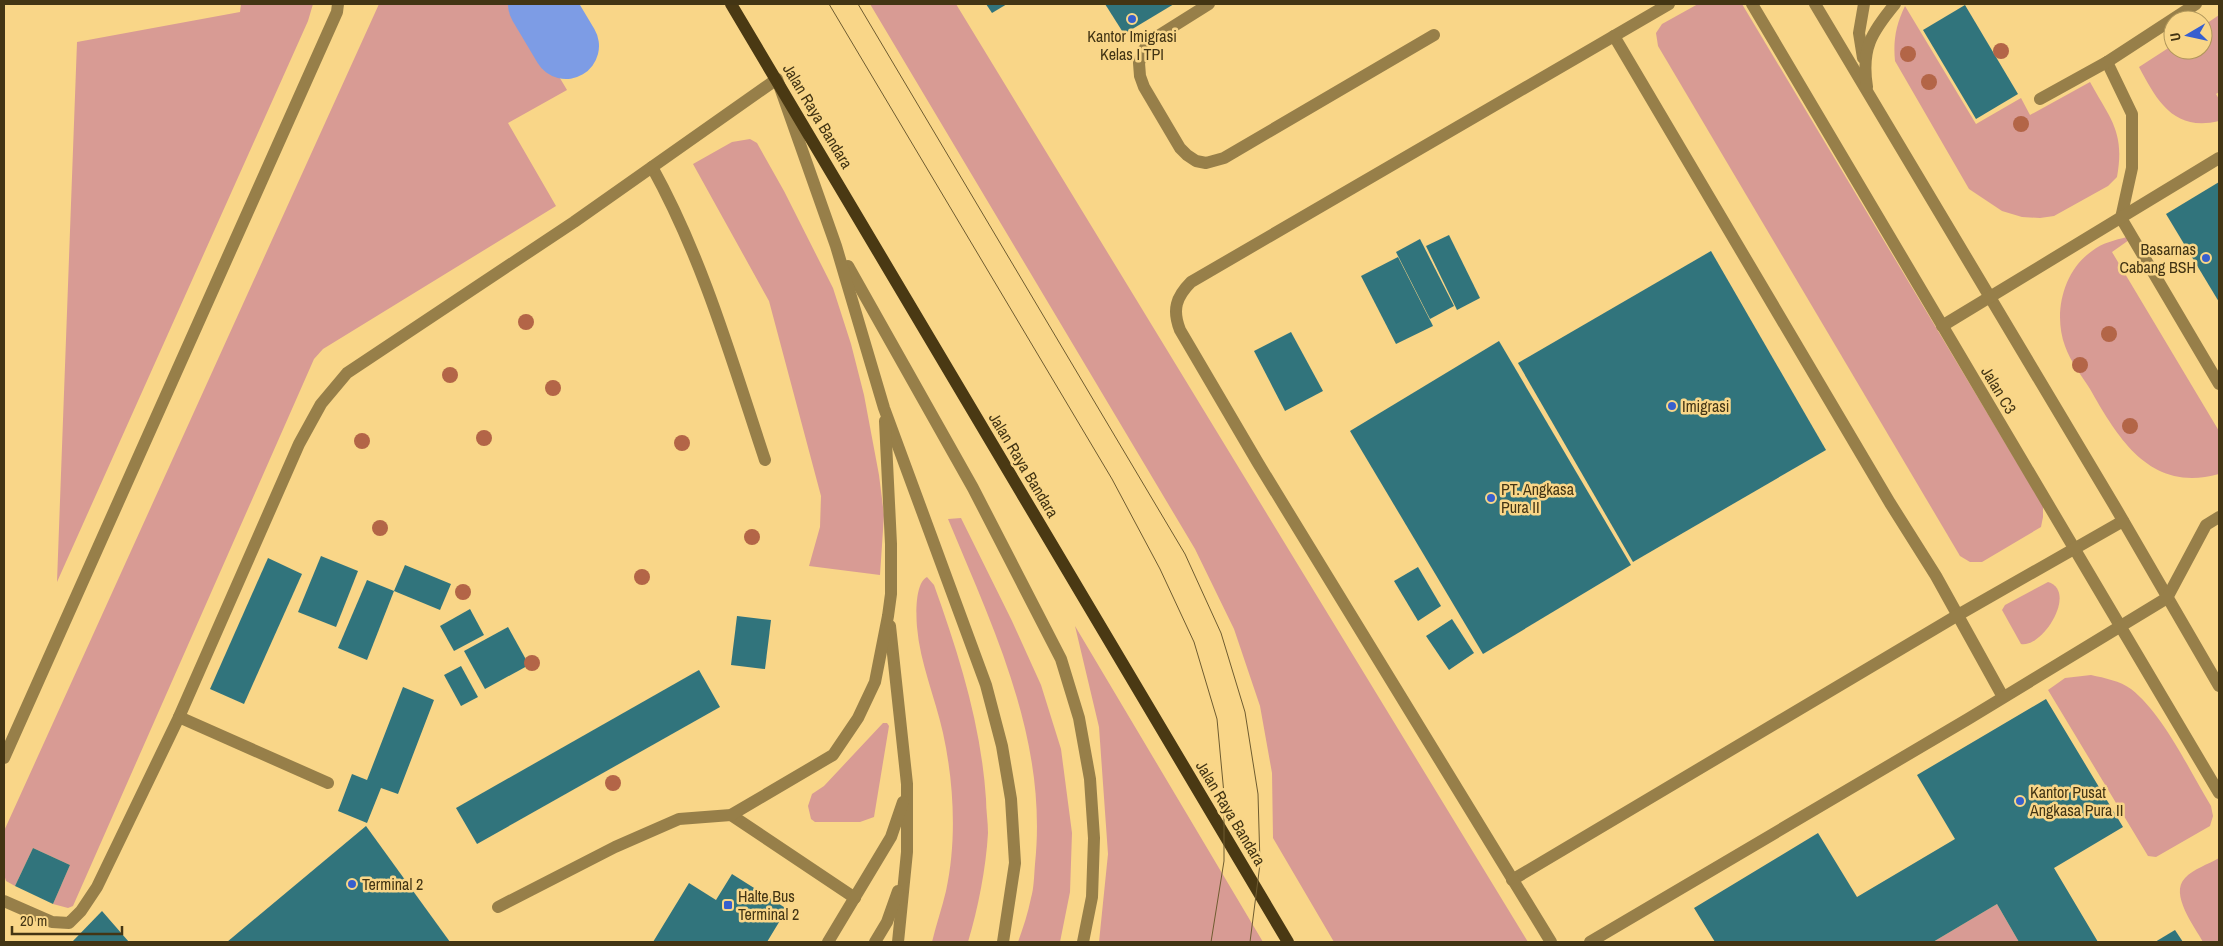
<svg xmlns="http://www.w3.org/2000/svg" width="2223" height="946" font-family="'Archivo Narrow',sans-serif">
<rect width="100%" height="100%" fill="#f9d688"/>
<!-- green -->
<g fill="#d89b94">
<path d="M241,4H313L308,21L57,582L77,42L240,12Z"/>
<path d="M379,4H516L567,90L508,123L556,206L323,349L314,359L73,906L68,908L53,904L70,865L33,848L15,886L6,881L4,874V831Z"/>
<path d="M870,4H956L1528,942H1334L1273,838L1272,773L1260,706L1234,629L1195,549Z"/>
<path d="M1698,4H1742L2043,506V517L2041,527L1982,562H1970L1960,556L1658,46L1656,33L1662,24Z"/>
<path d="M1905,6L1976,124L2021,98L2030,115L2090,82C2111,120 2125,132 2117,177L2108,186L2054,216L2040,218L2022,217L2002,211L1969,189L1895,61C1893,40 1896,25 1905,6Z"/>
<path d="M2219,15V92L2216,94L2219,99V121C2174,132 2157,101 2139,67L2173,45V50H2203V26Z"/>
<path d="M750,139L757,143L784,191L833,288L851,344L864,395L879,475L884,515L880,575L809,566L820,527L821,496L769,301L693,164L732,142Z"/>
<path d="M2127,237L2129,240L2112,252L2219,431V474C2151,493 2119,440 2090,389C2082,376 2070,361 2065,346C2053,314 2063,271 2092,251C2102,243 2115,240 2127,237Z"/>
<path d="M961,518L1012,621L1041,685L1061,749L1072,833L1070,892L1060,942H1018C1023,928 1028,913 1031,898C1034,888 1034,876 1035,864C1048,740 994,630 948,519Z"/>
<path d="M927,577L934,585C959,655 981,724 986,799C986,810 988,822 988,833C986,868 978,909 968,942H932C936,925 942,908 946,891C957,841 954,783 943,733C935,697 920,663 917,627C916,615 915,583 927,577Z"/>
<path d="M2048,582C2078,591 2043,648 2021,644L2002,610L2005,605Z"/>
<path d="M1075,626L1263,942H1099L1108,854L1099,727Z"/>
<path d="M2091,675C2105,678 2120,681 2131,689C2164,715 2189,770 2211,806L2213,816L2210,826L2156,857L2148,856L2048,690L2065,678Z"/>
<path d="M883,723H887L889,726L874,817L860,822H815L811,819L808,806L812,794L824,786Z"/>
<path d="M2219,858V942H2203C2195,927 2169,894 2185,878C2193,869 2209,864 2219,858Z"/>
<path d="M1997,904L2019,942H1933Z"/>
</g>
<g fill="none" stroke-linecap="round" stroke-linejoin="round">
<!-- river -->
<path stroke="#7d9ce5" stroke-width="66" d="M541,4L566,46"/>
</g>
<!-- building -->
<g fill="#31747c">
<path d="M986,4H1007L992,13Z"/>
<path d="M1105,4H1174L1124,34Z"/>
<path d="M1965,5L2018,94L1976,119L1923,30Z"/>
<path d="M2219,182V302L2166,214Z"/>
<path d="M1449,235L1480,298L1457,310L1426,246Z"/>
<path d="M1420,239L1454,306L1430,319L1396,252Z"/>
<path d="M1711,251L1826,450L1633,562L1518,363Z"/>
<path d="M1398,257L1433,326L1396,344L1361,276Z"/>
<path d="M1291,332L1323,391L1285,411L1254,351Z"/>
<path d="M1499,341L1631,565L1483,654L1350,431Z"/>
<path d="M321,556L358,571L336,627L298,612Z"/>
<path d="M268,558L302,574L244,704L210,689Z"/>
<path d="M405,565L451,584L440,610L394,591Z"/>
<path d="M1418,567L1441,606L1418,621L1394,581Z"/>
<path d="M367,580L394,591L367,660L338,648Z"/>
<path d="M470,609L484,635L454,651L440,626Z"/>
<path d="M737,616L771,620L765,669L731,665Z"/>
<path d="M1452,619L1474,653L1449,670L1426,636Z"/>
<path d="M508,627L529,665L485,689L464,651Z"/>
<path d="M461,666L478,697L461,706L444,675Z"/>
<path d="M699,670L720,707L477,844L456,808Z"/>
<path d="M403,687L434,700L398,794L381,788L367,823L338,811L352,774L367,780Z"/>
<path d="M2046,699L2123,827L2054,868L2098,942H2019L1997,904L1933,942H1715L1694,908L1818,833L1857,897L1955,839L1917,775Z"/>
<path d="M366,826L450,942H227Z"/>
<path d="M33,848L70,865L53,904L15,886Z"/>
<path d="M732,874L787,909L767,942H653L689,883L716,900Z"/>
<path d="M102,911L129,942H72Z"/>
<path d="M2175,930L2183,942H2155Z"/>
</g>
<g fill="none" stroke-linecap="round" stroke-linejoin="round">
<!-- minor -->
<g stroke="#977f49" stroke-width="12">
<path d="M1209,4L1150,41L1143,51L1139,63L1140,76L1144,87L1180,148L1187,155L1196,161L1206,163L1224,158L1434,35"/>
<path d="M1752,4L2219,793"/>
<path d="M1815,4L2114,505L2219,686"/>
<path d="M1614,36L1890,503L1936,576L2003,697"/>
<path d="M1863,58L1859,33L1864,4"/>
<path d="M2107,62L2132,114V168L2121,218L2219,384"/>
<path d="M1867,87C1861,49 1871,33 1895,4"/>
<path d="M2040,99L2107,62L2196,4"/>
<path d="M652,167C703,259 732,361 765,460"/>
<path d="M848,266L973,488L1061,659L1079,718L1090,779L1094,838L1092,897L1083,942"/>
<path d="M1942,326L2219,158"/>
<path d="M890,626L907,784V852L898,942"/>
<path d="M4,758L337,12L338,4"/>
<path d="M328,783L179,717L299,444L321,404L347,373L574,222L777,79L836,246L884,408L986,685L1002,746L1011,799L1015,863L1003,942"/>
<path d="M731,815L855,898"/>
<path d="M1512,880L1958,615L2123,521"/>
<path d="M4,901L52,922L69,923L81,911L97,887L179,717"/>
<path d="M498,907L615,847L679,819L731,815L833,755L858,718L875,682L888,616L891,594V544L885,421"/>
<path d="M828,942L891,837L903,802"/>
<path d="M875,942L887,922L898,891"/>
<path d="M1551,942L1258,463L1180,330C1172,310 1176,297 1191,282L1669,4"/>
<path d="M1590,942L1968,719L2167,598L2206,525L2219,517"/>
</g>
<!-- major -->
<path stroke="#4a3913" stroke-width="12" d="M731,4L1288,942"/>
<!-- tram -->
<g stroke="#6f5c30" stroke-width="1">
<path d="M829,4L1112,479L1160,569L1194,642L1217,719L1224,794V861L1211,942"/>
<path d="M858,4L1185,554L1221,633L1245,712L1258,794L1260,864L1250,942"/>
</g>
</g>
<!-- trees -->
<g fill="#b36547">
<circle cx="2001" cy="51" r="8"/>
<circle cx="1908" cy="54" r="8"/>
<circle cx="1929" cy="82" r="8"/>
<circle cx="2021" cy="124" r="8"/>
<circle cx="526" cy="322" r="8"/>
<circle cx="2109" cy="334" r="8"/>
<circle cx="2080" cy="365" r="8"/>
<circle cx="450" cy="375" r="8"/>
<circle cx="553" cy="388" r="8"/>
<circle cx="2130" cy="426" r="8"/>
<circle cx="484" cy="438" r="8"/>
<circle cx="362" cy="441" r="8"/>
<circle cx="682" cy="443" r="8"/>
<circle cx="380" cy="528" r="8"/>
<circle cx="752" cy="537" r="8"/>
<circle cx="642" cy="577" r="8"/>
<circle cx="463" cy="592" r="8"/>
<circle cx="532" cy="663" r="8"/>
<circle cx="613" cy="783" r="8"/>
</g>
<!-- markers -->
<g fill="#375fcf" stroke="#f9d688" stroke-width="2">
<circle cx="1132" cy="19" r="5"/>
<circle cx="2206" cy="258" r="5"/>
<circle cx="1672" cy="406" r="5"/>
<circle cx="1491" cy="498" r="5"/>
<circle cx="2020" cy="801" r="5"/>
<circle cx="352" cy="884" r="5"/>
<rect x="723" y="900" width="10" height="10" rx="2.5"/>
</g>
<g text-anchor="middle" stroke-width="5" stroke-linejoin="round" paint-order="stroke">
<!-- poi labels -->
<g font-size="16" fill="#433514" stroke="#f9d688" text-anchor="start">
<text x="1132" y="42" text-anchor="middle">Kantor Imigrasi<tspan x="1132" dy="18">Kelas I TPI</tspan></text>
<text x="2196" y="255" text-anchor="end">Basarnas<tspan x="2196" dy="18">Cabang BSH</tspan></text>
<text x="1682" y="412">Imigrasi</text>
<text x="1501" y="495">PT. Angkasa<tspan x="1501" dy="18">Pura II</tspan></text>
<text x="2030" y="798">Kantor Pusat<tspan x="2030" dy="18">Angkasa Pura II</tspan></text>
<text x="362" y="890">Terminal 2</text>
<text x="738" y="902">Halte Bus<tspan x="738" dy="18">Terminal 2</tspan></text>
</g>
<!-- street labels -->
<g font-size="16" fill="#433514" stroke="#f9d688">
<text transform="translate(818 116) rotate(59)" y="6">Jalan Raya Bandara</text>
<text transform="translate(1999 390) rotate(59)" y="6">Jalan C3</text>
<text transform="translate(1024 465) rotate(59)" y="6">Jalan Raya Bandara</text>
<text transform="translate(1231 813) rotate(59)" y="6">Jalan Raya Bandara</text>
</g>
</g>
<!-- border -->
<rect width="2223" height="946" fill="none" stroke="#433514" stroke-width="10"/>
<!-- north arrow -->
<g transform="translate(2188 35) rotate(261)"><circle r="24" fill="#f9d688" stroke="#b0965a"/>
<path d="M0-4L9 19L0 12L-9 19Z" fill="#375fcf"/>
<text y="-8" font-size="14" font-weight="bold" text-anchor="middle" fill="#433514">U</text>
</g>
<!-- scale -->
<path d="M12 926v8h110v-8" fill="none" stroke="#433514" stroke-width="2.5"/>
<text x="20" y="926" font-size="15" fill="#433514" stroke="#f9d688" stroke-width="4" paint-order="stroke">20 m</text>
</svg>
